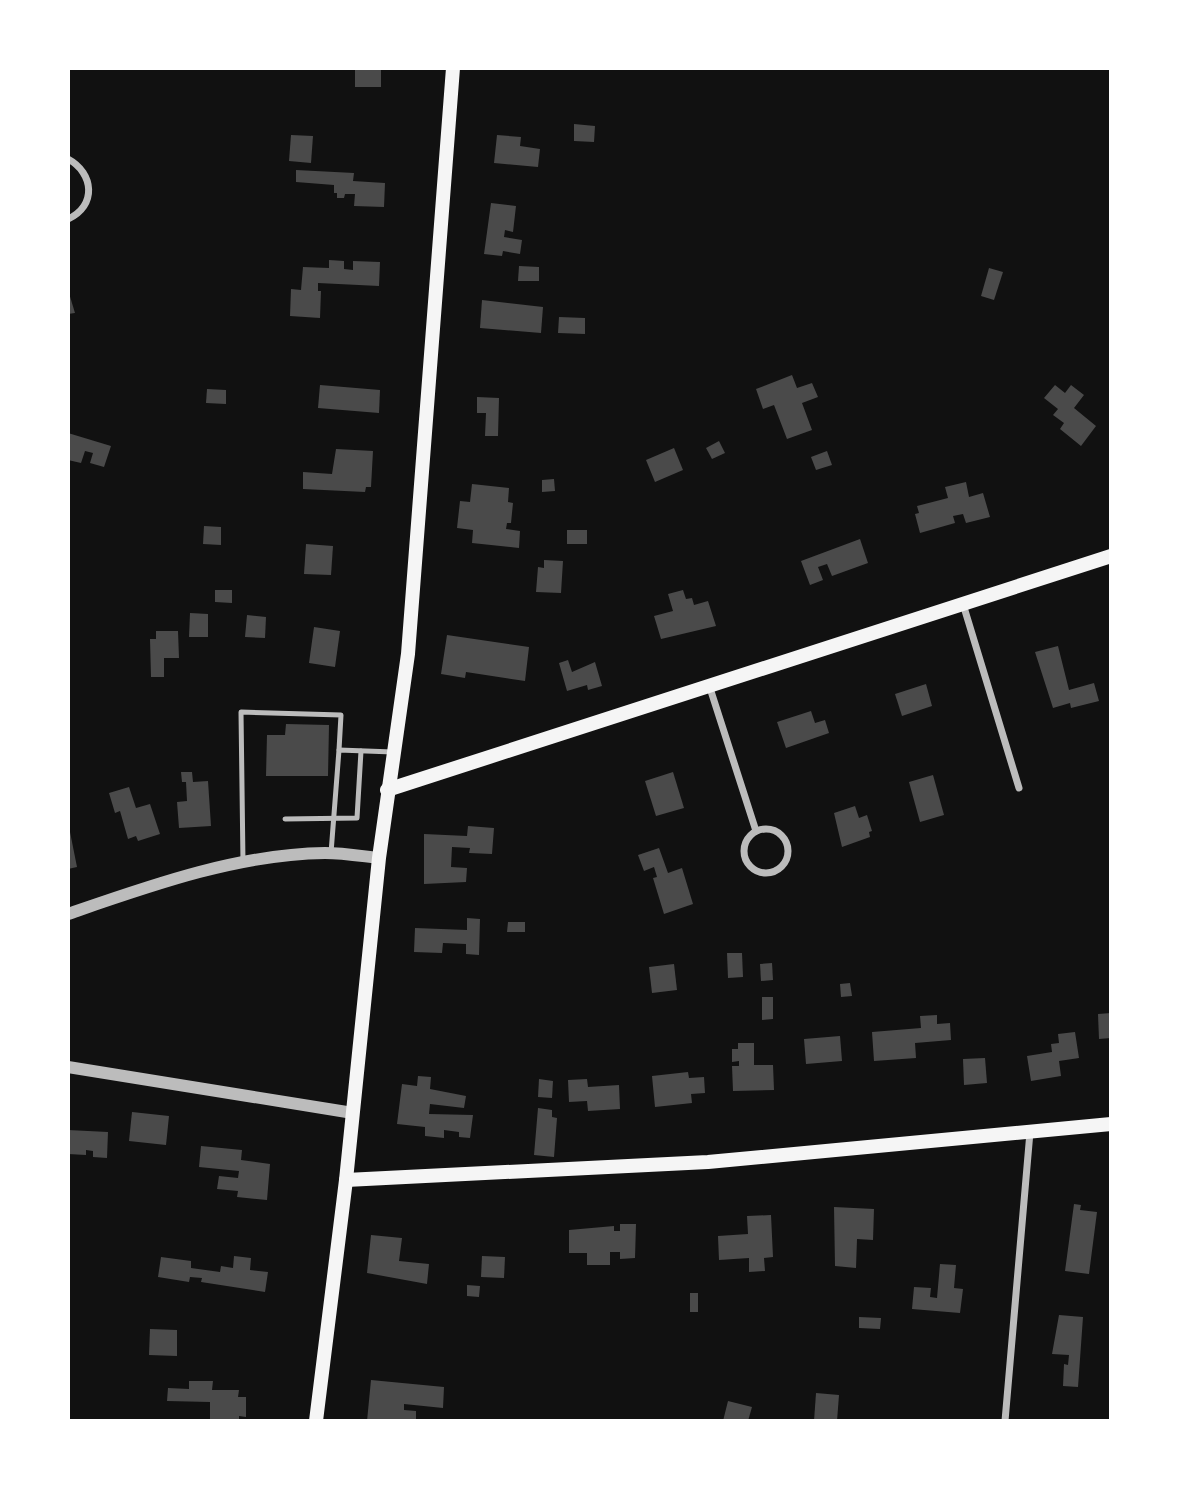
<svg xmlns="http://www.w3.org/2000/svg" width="1179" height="1489" font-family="'Fira Sans Condensed',sans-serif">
<rect width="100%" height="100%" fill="#111"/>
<!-- building -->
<g fill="#4a4a4a">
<rect x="355" y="68" width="26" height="19"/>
<path d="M574,124L595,126L594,142L574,141Z"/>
<path d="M291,135L313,136L311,163L289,161Z"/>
<path d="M497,135L521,137L520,146L540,149L538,167L494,163Z"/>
<path d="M296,170L354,173L353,181L385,183L384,207L354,206L355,194H345L344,198H337V193H334V185L296,182Z"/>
<path d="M491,203L516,206L513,232L505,230L504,237L522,240L520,254L503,251L502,256L484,254Z"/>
<path d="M329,260L344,261V269L353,270V261L380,262L379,286L318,283V291H321L320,318L290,316L291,289L301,290L303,267L329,268Z"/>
<path d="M519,266L539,267V281H518Z"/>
<path d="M989,268L1003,272L994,300L981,296Z"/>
<path d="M68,290L75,313L68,314Z"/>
<path d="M482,300L543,307L541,333L480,328Z"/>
<path d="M559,317L585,318V334L558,333Z"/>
<path d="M792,375L797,388L812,383L818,397L802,403L812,430L787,439L774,405L763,409L756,389Z"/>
<path d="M320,385L380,390L379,413L318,408Z"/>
<path d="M1055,385L1065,393L1071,385L1084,395L1074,408L1096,426L1081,446L1060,429L1064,423L1053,415L1058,409L1044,398Z"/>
<path d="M207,389L226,390V404L206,403Z"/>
<path d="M477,397L499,398L498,436H485L486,413H477Z"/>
<path d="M68,433L111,446L104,467L90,463L93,453L85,451L81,463L68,460Z"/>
<path d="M719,441L725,453L712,459L706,448Z"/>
<path d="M674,448L683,470L655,482L646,460Z"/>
<path d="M336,449L373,451L371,487H366L365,492L303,489V472L332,474Z"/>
<path d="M827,451L832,465L816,470L811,457Z"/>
<path d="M554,479L555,491L542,492V480Z"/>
<path d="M966,482L969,497L983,493L990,517L966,523L963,514L953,516L955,523L920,533L915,514L919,513L917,506L948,498L945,487Z"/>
<path d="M472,484L509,488L508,502L513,503L511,523H507L506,529L520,531L519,548L472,543L473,530L457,528L460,501L470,502Z"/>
<path d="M204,526L221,527V545L203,544Z"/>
<rect x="567" y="530" width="20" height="14"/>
<path d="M860,539L868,563L832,576L827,564L818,567L823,580L810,585L801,561Z"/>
<path d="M306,544L333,546L331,575L304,574Z"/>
<path d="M544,560L563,561L561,593L536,592L538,567L544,568Z"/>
<path d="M215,590H232V603L215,602Z"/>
<path d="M683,590L686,599L692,598L694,605L708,601L716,626L661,639L654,616L673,611L668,594Z"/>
<path d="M190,613L208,614V637H189Z"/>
<path d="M247,615L266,617L265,638L245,637Z"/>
<path d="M314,627L340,631L335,667L309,663Z"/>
<path d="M156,631H178L179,658H164V677H151L150,639H156Z"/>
<path d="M447,635L529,647L525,681L466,672L465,678L441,674Z"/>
<path d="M1058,646L1069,690L1094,683L1099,701L1071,708L1070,703L1053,708L1035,652Z"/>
<path d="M568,660L572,672L595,662L602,686L588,690L587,685L567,691L559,663Z"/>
<path d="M926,684L932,706L902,716L895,694Z"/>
<path d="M811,711L815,723L825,720L829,733L786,748L777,722Z"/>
<path d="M286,724L329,725L328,776H266L267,735H285Z"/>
<path d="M181,772H192L193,782L208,781L211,826L179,828L177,802L187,801L186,782H182Z"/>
<path d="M673,772L684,808L656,816L645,781Z"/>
<path d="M933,775L944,815L920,822L909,782Z"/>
<path d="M129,787L136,808L150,804L160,834L138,841L136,836L128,839L120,811L115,813L109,793Z"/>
<path d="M855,806L859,818L867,815L872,831L869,832L870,837L842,847L834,813Z"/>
<path d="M68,822L77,867L68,869Z"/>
<path d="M468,826L494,828L492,854L469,853L470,848L452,847L451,867L467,868L466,882L424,884V834L467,836Z"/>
<path d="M659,848L668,873L682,868L693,904L664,914L653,878L657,877L654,867L644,871L638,855Z"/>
<path d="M467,918L480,919L479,955L466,954V944L443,943L442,953L414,952L415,928L467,930Z"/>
<path d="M508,922H525V932H507Z"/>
<path d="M727,953H742L743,977L728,978Z"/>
<path d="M772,963L773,980L761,981L760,964Z"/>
<path d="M674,964L677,990L652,993L649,967Z"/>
<path d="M850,983L852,996L841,997L840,984Z"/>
<path d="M762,997H773V1019L762,1020Z"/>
<path d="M1111,1013V1038L1099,1039L1098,1014Z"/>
<path d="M937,1015V1024L950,1023L951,1040L915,1043L916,1058L874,1061L872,1032L921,1028L920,1016Z"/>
<path d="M1075,1032L1079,1058L1059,1061L1061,1076L1031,1081L1027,1056L1052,1052L1051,1044L1059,1043L1058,1034Z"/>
<path d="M840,1036L842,1061L806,1064L804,1039Z"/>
<path d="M738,1043H754V1065H773L774,1090L733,1091L732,1066H739V1061L732,1062V1049H738Z"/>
<path d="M985,1058L987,1083L964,1085L963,1059Z"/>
<path d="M688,1072L689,1078L704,1077L705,1093L691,1094L692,1103L655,1107L652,1076Z"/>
<path d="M418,1076L431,1077L430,1089L466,1096L464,1108L430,1104L429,1114L473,1115L470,1138L459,1137V1132L444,1130V1138L425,1136V1127L397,1124L402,1084L417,1086Z"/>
<path d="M539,1079L553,1081L552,1098L538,1097Z"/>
<path d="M587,1079L588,1087L619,1085L620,1109L588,1111L587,1101L569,1102L568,1080Z"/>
<path d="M538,1108L552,1110V1117L557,1118L554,1157L534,1155Z"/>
<path d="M132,1112L169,1116L166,1145L129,1141Z"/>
<path d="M68,1130L108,1132L107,1158L93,1157V1151L86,1150V1155L68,1154Z"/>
<path d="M201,1146L242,1150L241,1160L270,1164L267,1200L237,1197L238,1191L217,1189L219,1176L238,1178L239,1171L199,1167Z"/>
<path d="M1074,1204L1081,1205L1080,1210L1097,1212L1089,1274L1065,1271Z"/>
<path d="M834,1207L874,1209L873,1240L857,1239L856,1268L835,1266Z"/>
<path d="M771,1215L773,1257L764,1258L765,1271L749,1272V1258L719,1260L718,1236L748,1234L747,1216Z"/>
<path d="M620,1224H636L635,1258L620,1259V1252H610V1265H587V1253H569V1230L614,1226V1231H620Z"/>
<path d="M371,1235L402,1238L399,1261L429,1264L427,1284L367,1273Z"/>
<path d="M234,1256L251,1258L250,1270L268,1272L265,1292L201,1282L202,1278L190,1277L189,1282L158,1277L161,1257L191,1261V1268L220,1272L221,1266L233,1268Z"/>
<path d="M482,1256L505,1257L504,1278L481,1277Z"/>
<path d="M940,1264L956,1265L954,1288L963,1289L960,1313L912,1309L914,1287L931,1288L930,1297L937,1298Z"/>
<path d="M467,1285L480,1286L479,1297L467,1296Z"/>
<rect x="690" y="1293" width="8" height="19"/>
<path d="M1059,1315L1083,1317L1078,1387L1063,1386L1064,1364L1068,1365L1069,1355L1052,1354Z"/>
<path d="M859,1317L881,1318L880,1329L859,1328Z"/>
<path d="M150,1329L177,1330V1356L149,1355Z"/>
<path d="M371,1380L444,1387L443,1408L404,1404V1410L416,1411V1421H367Z"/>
<path d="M189,1381H213L212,1390H239L238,1397H246V1417L239,1416V1421H210V1402L167,1401L168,1388L189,1389Z"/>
<path d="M816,1393L839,1395L837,1421H814Z"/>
<path d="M728,1401L752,1407L748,1421H723Z"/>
</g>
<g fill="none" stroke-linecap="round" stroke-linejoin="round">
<!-- service -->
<g stroke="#bcbcbc" stroke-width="5">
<path d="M285,819L357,818L361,751"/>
<path d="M331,853L339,750L393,752"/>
<path d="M243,862L241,712L341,715L339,750"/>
</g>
<!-- minor -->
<g stroke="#bcbcbc" stroke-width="7">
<path d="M68,159C94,173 97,206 68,219"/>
<path d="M963,604L1019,788"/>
<path d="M709,685L756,831"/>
<circle cx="766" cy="851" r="22"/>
<path d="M1005,1421L1030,1132"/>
</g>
<!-- tertiary -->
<g stroke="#bcbcbc" stroke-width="12">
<path d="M68,914C149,886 238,854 325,853C343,853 361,856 379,858"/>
<path d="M68,1067L353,1113"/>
</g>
<!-- secondary -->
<g stroke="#f5f5f5" stroke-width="14">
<path d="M387,790L1111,556"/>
<path d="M346,1180L708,1162L1111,1124"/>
<path d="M316,1421L346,1180L379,858L408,654L453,68"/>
</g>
</g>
<!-- border -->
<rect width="1179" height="1489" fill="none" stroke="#ffffff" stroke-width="140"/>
</svg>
